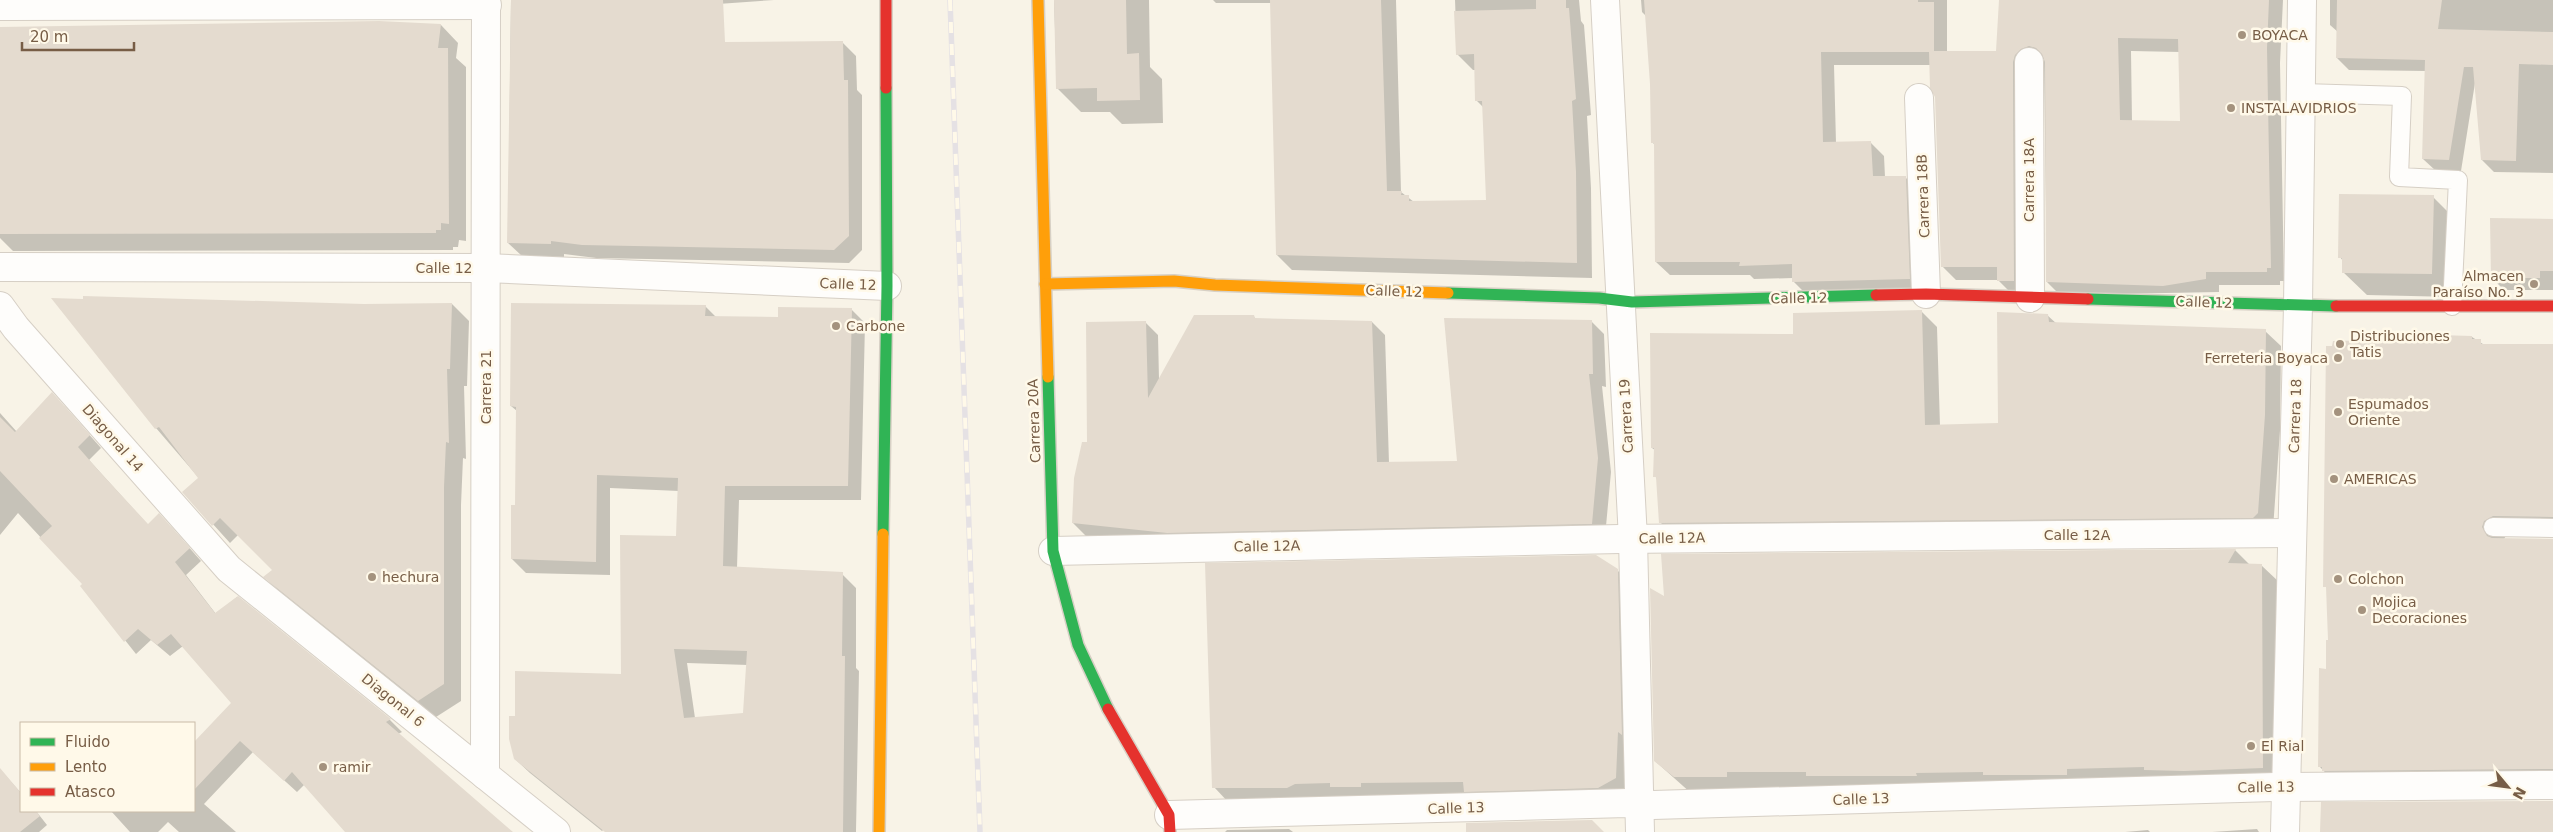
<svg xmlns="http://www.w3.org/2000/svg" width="2553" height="832" font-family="'DejaVu Sans',sans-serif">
<rect width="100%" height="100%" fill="#f8f3e7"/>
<!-- shadow -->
<g fill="#0003" fill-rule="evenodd">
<path d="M511,0H774L591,13L592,45L842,42L856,56L857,90L862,95V250L849,263L596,258L564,254V257L522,256L508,243Z"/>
<path d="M1054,0H1149L1150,67L1162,79L1163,123L1122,124L1110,112H1081L1057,88Z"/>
<path d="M1213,0H1396L1401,192L1414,202L1487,201L1484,108L1476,100L1475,70H1473L1457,54L1455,0H1579L1581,21L1584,25L1591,115L1587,116L1591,188L1592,278L1292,270L1277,255L1272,3H1216Z"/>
<path d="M1641,0H1947V52H1997L2000,0H2283L2280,63L2284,281H2280V285H2219V292L2060,295L2047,282L2044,59L2034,62L2027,294H2012L1998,280H1956L1942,266L1936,97L1931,65H1834L1836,143H1871L1884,156L1885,177L1906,178L1919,191L1923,292L1807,295L1793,281V278L1754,279L1750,275H1670L1656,262L1655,145L1653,143L1651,83L1646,16L1642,12ZM2131,51L2180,52L2182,123L2132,122Z"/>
<path d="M2330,0H2553V173L2494,172L2482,160L2475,83L2461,171H2436L2423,159L2426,71L2349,70L2337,58L2338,32L2330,25Z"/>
<path d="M441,25L458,43L456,58L466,67V241L459,240L458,247H453V250L13,251L0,238V28Z"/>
<path d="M2433,197L2456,220L2454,297L2367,295L2343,272V261L2340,257Z"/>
<path d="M2553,220V290H2504L2492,278Z"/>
<path d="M54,299L364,305L452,304L469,321L467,386H464L466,459L463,458L461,505V701L436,717L282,594L265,577L274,570L238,535L230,543L184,492L199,478L156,428Z"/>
<path d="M705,306L716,317L779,318L851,309L865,323L861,500H739L737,568L842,574L856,588V668L859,671L856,832H614L607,826L602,831L530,773L515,759L516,717L622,675L677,538L679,491L610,488V575L526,573L512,559L516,506L517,411L511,406ZM687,663L748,665L744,714L695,718Z"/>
<path d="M1921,311L1937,327L1940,426L1999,424L2047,315L2057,324L2265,331L2281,346L2280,431L2273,529L1676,538L1660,522L1657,479L1655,476V450L1652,448L1794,335Z"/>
<path d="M1254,317L1257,320L1372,322L1385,335L1389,463L1458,462L1591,321L1604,334L1606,387L1602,386L1611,472L1605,537L1181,546L1086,536L1073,523L1089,443L1145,322L1158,335L1159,379Z"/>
<path d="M2472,337L2486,346H2553V535L2506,536L2504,539L2553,540V787L2341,789L2319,766L2329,642L2328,589L2325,586L2439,340Z"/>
<path d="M64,406L101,448L89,460L148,525L171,527L201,561L186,575L216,614L237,597L390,720L402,732L398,734L511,832H347L305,784L297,792L253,752L204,804L236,832H179L168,822L158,832H130L111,811H194V744L233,703L183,646L170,656L151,640L136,654L82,586L84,584L18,513L0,535V413L17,432Z"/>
<path d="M2235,550L2250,565H2261L2279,582L2280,785L1692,794L1655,761L1665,599L1662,556Z"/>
<path d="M1617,570L1633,586L1631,793L1229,803L1214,787Z"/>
<path d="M4,774L21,793V811H36L47,825L39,832H0V776Z"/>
<path d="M1289,829L1293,832H1225L1227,830Z"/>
<path d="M2257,829L2259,832H2212Z"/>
<path d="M2148,830L2150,832H2125Z"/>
</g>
<!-- building -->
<g fill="#e4dbcf" fill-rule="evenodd">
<path d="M511,0H723L725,42L843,41L844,80H848L849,236L834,250L582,245L551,241V244L507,243Z"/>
<path d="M1054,0H1126L1127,54L1139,53L1140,100L1097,101V88L1056,89Z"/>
<path d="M1270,0H1381L1387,191H1402L1401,195H1409V201L1486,200L1482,101H1475L1474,54L1456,55L1454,11L1536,9V0H1566V8H1569L1576,99L1572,101L1576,172L1577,263L1276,255Z"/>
<path d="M1644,0H1918V2H1934V51H1996L1999,0H2269L2267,48L2271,268H2267V272H2206V279L2163,286L2046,282L2045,62L2042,54L2036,48L2029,46L2021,49L2015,55L2013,62L2014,281H1997V267H1941L1935,97L1930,88L1929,52H1821L1823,142L1871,141L1873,176H1906L1910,279L1792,282V264L1739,266L1740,262H1655L1654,143H1651L1650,84ZM2118,38L2178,39L2180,121L2120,120Z"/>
<path d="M2337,0H2442L2438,29L2553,32V65L2519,64L2516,161L2481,160L2473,67H2464L2449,160L2422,159L2425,60L2336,58Z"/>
<path d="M379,21L441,24L438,48H448L449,224L441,223V230H436V233L0,234V27Z"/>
<path d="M2339,194L2434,195L2432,274L2342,273V258H2338Z"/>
<path d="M2490,218L2553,219V271H2540V278H2491Z"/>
<path d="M83,296L364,304L452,303L450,369H447L449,443L446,442L444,487V684L418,701L263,577L272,570L220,518L212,526L182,492L198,478L159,427L155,429L51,298L83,299Z"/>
<path d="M511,303L706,305L705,316L778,317V307L852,308L848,486H725L723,566L843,572L842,656H845L843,832H605L514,759L509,739V716H515V671L621,674L620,535L676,536L678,478L597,475L596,562L511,559V505H515L516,407L510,406ZM674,649L747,651L743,713L684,718Z"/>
<path d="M1922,310L1925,425L1998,423L1997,312L2048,314L2049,322L2266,329L2265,415L2258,513L2253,518L1659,523L1656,477H1653L1654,448H1651L1650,333L1793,334V313Z"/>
<path d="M1194,315H1254L1255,318L1372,321L1377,462L1457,461L1444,318L1592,320L1593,374H1589L1598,458L1592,524L1167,533L1072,523L1074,478L1082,442H1087L1086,322L1146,321L1148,398Z"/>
<path d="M2438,335L2472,336V339H2481V344H2553V517L2493,516L2484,521L2482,527L2487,536L2492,538L2553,539V769L2322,771V767H2318L2319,668L2326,669V640H2328L2326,587H2323L2326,346H2332L2333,341L2438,339Z"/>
<path d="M52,392L90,435L78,447L99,471L148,524L159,513L190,548L175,562L215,613L238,596L391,719L386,722L513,832H345L292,772L284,781L240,741L194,790V742L231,703L171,634L157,645L138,629L124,642L80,586L82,584L39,538L52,526L0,471V417L15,432Z"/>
<path d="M2236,549L2228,563L2262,564L2263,768L2184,771L2144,770V767L2067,769V775H1983V772L1916,773L1917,776H1806V772H1727V777H1674L1654,761L1650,588L1664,596L1661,554Z"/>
<path d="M1596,555L1618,569L1622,735L1618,732L1616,778L1598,788L1464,792L1463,782L1361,783V787H1330V783L1295,784L1287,788H1212L1205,563Z"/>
<path d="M0,768L21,793V811H36L40,816L20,832H0Z"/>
<path d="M2553,801V832H2320L2321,802Z"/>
<path d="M1592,820L1604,832H1466V823Z"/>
</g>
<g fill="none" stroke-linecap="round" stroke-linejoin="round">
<defs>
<g id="lane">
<path d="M2303,93L2402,96L2399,177L2458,180L2452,306"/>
<path d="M2493,527L2553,528"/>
</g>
<g id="street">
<path d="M1605,0L1633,539L1640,832"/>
<path d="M0,6L487,5"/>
<path d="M2029,62L2030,298"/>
<path d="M1919,98L1926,294"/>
<path d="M0,267L486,268L887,286"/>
<path d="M0,306L16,328L229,569L556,832"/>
<path d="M1053,551L1620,539L2292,533"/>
<path d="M485,775L486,0"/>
<path d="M1169,815L1627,803L1653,805L2275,787L2553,785"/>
<path d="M2285,832L2298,306L2302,0"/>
</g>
<g id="fast">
<path d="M1448,293L1599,298L1632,302L1876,295"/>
<path d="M2088,299L2336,306"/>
<path d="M1048,377L1053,551L1078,645L1108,709"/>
<path d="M883,534L887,286L886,88"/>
</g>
<g id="slow">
<path d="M1038,0L1048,377"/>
<path d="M1045,284L1174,281L1215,285L1448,293"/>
<path d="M879,832L883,534"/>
</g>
<g id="jam">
<path d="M886,0V88"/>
<path d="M1876,295L1926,294L2088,299"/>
<path d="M2336,306H2553"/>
<path d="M1108,709L1169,815L1170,832"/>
</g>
</defs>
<!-- lane casing -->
<use href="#lane" stroke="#d6cfc5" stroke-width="20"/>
<!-- street casing -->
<use href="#street" stroke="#d6cfc5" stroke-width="30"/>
<!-- fast casing -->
<use href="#fast" stroke="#d7d0c5" stroke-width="14"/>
<!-- slow casing -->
<use href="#slow" stroke="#d7d0c5" stroke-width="14"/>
<!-- jam casing -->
<use href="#jam" stroke="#d7d0c5" stroke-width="14"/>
<!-- lane -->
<use href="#lane" stroke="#fefdfb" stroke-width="18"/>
<!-- street -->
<use href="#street" stroke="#fefdfb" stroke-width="28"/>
<!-- fast -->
<use href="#fast" stroke="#30b455" stroke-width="11"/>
<!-- slow -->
<use href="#slow" stroke="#ff9f0a" stroke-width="11"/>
<!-- jam -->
<use href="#jam" stroke="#e5322d" stroke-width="11"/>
<defs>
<path id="rail" d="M950,0L980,832"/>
</defs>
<!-- rail casing -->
<use href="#rail" stroke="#e5e1e4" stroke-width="5.5"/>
<!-- rail -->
<use href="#rail" stroke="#fff9e9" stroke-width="4" stroke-dasharray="11" stroke-linecap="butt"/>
</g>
<!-- markers -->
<g fill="#a4927e" stroke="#fff9e9" stroke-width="2">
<circle cx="2242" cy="35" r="5"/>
<circle cx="2231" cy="108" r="5"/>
<circle cx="2534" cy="284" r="5"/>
<circle cx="836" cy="326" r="5"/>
<circle cx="2340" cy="344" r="5"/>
<circle cx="2338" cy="358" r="5"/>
<circle cx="2338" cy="412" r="5"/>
<circle cx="2334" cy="479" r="5"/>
<circle cx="372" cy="577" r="5"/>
<circle cx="2338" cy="579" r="5"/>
<circle cx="2362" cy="610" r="5"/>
<circle cx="2251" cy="746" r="5"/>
<circle cx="323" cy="767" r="5"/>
</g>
<g text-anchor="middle" stroke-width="5" stroke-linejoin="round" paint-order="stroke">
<!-- poi labels -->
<g font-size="14" fill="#775d46" stroke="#fff9e9" text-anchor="start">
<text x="2252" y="40">BOYACA</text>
<text x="2241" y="113">INSTALAVIDRIOS</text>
<text x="2524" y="281" text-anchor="end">Almacen<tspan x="2524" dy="16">Paraíso No. 3</tspan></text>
<text x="846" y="331">Carbone</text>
<text x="2350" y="341">Distribuciones<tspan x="2350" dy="16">Tatis</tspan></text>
<text x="2328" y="363" text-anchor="end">Ferreteria Boyaca</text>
<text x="2348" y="409">Espumados<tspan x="2348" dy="16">Oriente</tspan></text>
<text x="2344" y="484">AMERICAS</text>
<text x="382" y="582">hechura</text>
<text x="2348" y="584">Colchon</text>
<text x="2372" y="607">Mojica<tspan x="2372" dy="16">Decoraciones</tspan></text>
<text x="2261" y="751">El Rial</text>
<text x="333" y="772">ramir</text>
</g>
<!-- street labels -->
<g font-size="14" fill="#775d46" stroke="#fff9e9">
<text transform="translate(2029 180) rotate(-90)" y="5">Carrera 18A</text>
<text transform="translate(1923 196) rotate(-92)" y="5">Carrera 18B</text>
<text x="444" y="273">Calle 12</text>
<text transform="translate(848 284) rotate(2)" y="5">Calle 12</text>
<text transform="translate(1394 291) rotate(2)" y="5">Calle 12</text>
<text transform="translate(1799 298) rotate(-1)" y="5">Calle 12</text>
<text transform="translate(2204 302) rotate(2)" y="5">Calle 12</text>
<text transform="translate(486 387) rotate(-90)" y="5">Carrera 21</text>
<text transform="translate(1626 416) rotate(-93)" y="5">Carrera 19</text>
<text transform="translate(2295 416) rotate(-88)" y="5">Carrera 18</text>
<text transform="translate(1034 421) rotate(-92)" y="5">Carrera 20A</text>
<text transform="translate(113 438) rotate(49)" y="5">Diagonal 14</text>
<text x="2077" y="540">Calle 12A</text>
<text transform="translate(1672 538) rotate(-1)" y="5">Calle 12A</text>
<text transform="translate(1267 546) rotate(-1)" y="5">Calle 12A</text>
<text transform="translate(393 700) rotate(39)" y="5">Diagonal 6</text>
<text transform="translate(2266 787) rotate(-1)" y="5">Calle 13</text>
<text transform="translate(1861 799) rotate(-2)" y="5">Calle 13</text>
<text transform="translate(1456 808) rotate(-2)" y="5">Calle 13</text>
</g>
</g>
<!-- legend -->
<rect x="20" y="722" width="175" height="90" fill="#fff9e9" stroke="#c9bba8"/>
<rect x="30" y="738" width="25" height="8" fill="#30b455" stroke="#c9bba8"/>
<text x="65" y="747" font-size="15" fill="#775d46">Fluido</text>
<rect x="30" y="763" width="25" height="8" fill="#ff9f0a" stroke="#c9bba8"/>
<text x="65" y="772" font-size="15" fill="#775d46">Lento</text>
<rect x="30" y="788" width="25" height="8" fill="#e5322d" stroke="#c9bba8"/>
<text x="65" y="797" font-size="15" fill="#775d46">Atasco</text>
<!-- north arrow -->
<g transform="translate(2508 787) rotate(119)" stroke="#fff9e9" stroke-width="4" paint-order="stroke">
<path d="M0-4L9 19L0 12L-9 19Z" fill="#775d46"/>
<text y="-8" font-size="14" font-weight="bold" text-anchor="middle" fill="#775d46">N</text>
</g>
<!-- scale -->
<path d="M22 42v8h112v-8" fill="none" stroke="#775d46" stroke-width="2.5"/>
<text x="30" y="42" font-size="15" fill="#775d46" stroke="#fff9e9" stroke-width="4" paint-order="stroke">20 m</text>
</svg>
